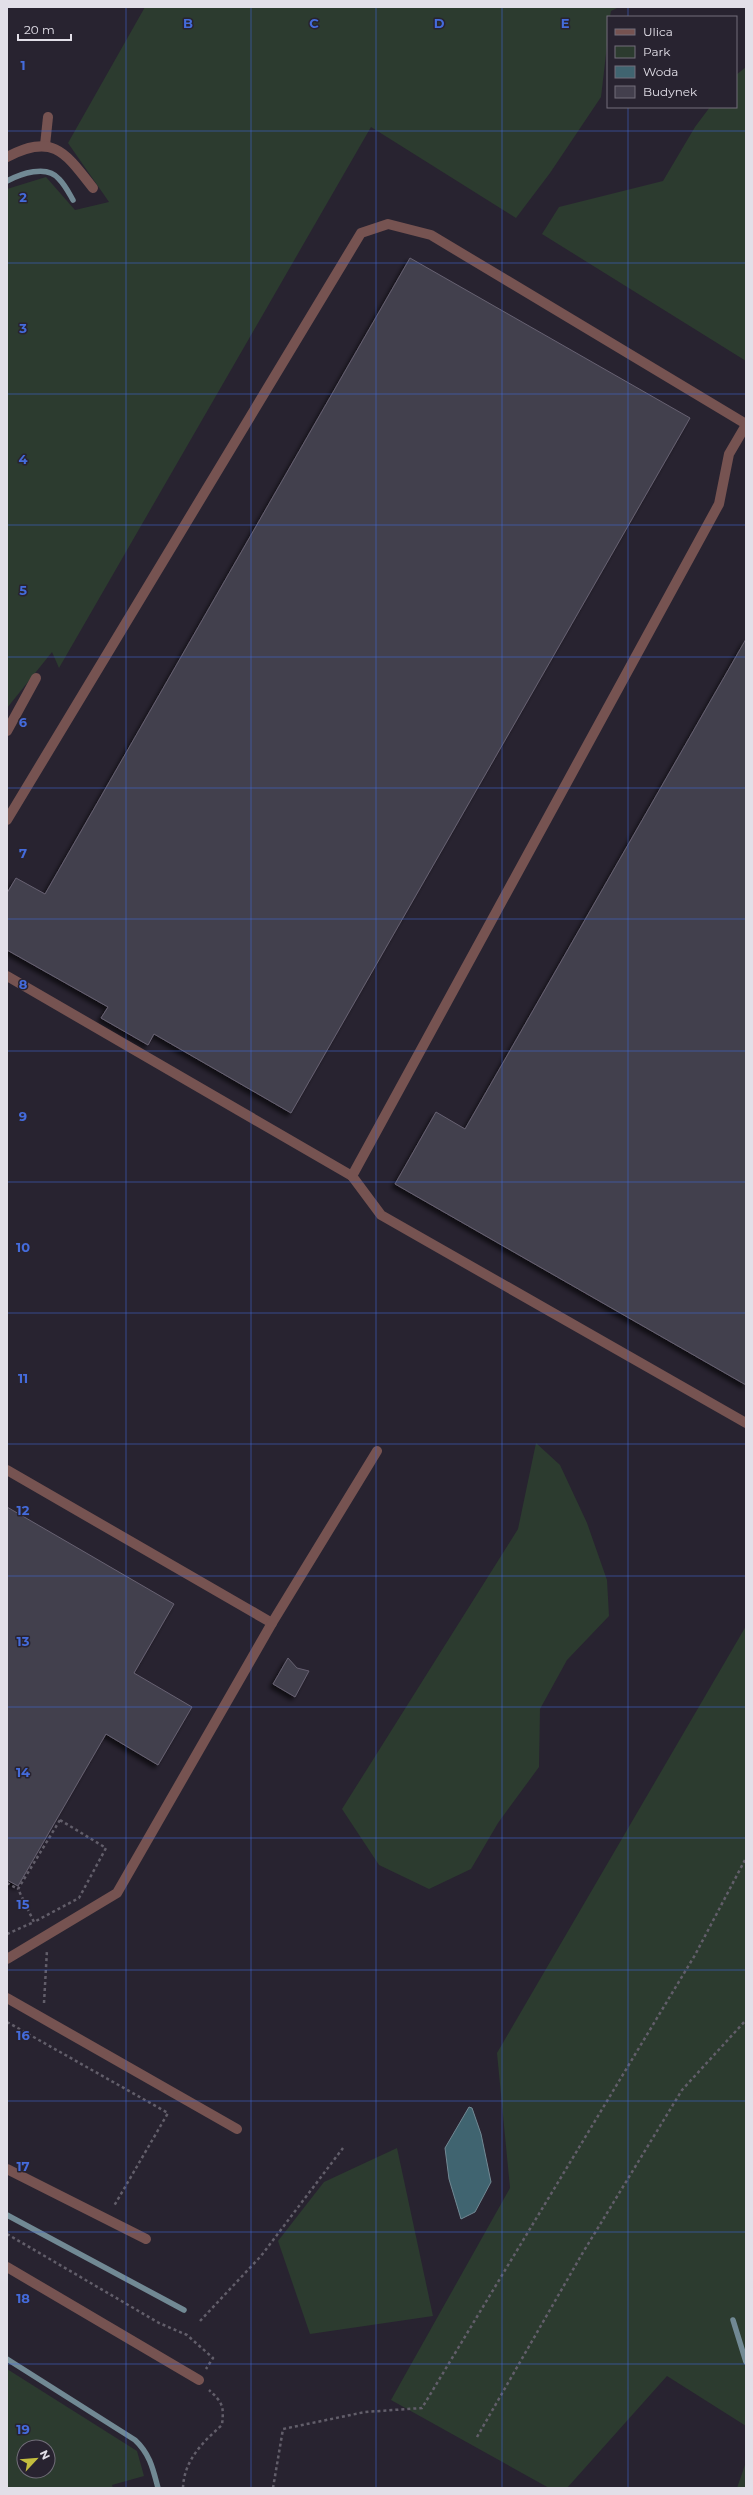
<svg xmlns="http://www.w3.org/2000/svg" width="753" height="2495" font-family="Montserrat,sans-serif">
<defs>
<filter id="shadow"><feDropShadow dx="-3.5" dy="3.5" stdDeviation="2" flood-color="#0009"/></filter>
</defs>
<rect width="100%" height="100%" fill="#282330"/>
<!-- green -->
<g fill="#2c3b2f" fill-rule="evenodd">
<path d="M145,7H619L611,11L610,17H608V37L601,97L550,173L516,218L371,127L59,668L52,652L7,708V189L46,177L75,210L109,202L68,143Z"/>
<path d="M746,67V361L542,234L559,207L663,181L695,127L710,107H736V75Z"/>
<path d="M536,1443L560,1465L587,1523L607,1580L609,1616L567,1660L540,1709L539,1767L498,1823L471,1869L429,1889L379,1865L342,1809L518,1529Z"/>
<path d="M746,1626V2426L667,2376L567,2488H549L391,2400L510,2188L497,2053Z"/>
<path d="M397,2148L433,2316L310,2334L278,2241L324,2182Z"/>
<path d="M7,2369L137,2451L144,2476L112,2485L113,2488H7ZM24,2447H48V2471H24Z"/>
<path d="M746,2462V2488H737Z"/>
</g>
<!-- water -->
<path fill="#406470" stroke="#718994" d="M469,2107L472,2108L481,2134L491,2182L475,2212L461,2219L449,2179L445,2148Z"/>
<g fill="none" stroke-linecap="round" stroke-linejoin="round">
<!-- stream -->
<g stroke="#718994" stroke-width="5.5">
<path d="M7,181C20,174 47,164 59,179C65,185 69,193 73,200"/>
<path d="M7,2215L184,2310"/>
<path d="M733,2320L746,2362"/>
<path d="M7,2359L135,2440C150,2454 153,2469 158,2488"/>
</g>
</g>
<!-- building -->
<g fill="#433f4d" stroke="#676272" filter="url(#shadow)">
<path d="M410,258L690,418L291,1113L154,1034L148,1045L101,1018L108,1007L7,950V893L16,878L45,894Z"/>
<path d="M746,639V1385L395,1184L436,1112L465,1129Z"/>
<path d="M7,1507L174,1604L134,1673L192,1707L158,1765L106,1734L18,1886L7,1880Z"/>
<path d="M288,1658L297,1668L309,1671L295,1697L273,1684Z"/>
</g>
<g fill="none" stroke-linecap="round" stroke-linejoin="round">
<!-- path -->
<g stroke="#625e6a" stroke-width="2.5" stroke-dasharray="3 3" stroke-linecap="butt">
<path d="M60,1820L106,1848L79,1898L34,1922L18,1889Z"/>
<path d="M7,1883L18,1889"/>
<path d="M7,1934L34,1922"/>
<path d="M44,2003L47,1950"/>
<path d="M7,2022L168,2113L114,2206"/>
<path d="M7,2234L159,2323L187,2335L213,2358L206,2369"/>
<path d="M200,2321L261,2256L343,2148"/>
<path d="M477,2437L582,2254L682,2090L746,2020"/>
<path d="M183,2488C184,2460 203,2442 222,2425C224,2406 223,2403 209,2390"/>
<path d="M273,2488L283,2429L365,2412L422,2408L695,1955L746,1858"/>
</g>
<!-- minor -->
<g stroke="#765351" stroke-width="10">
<path d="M45,145L48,117"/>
<path d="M7,157C53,133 65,152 93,188"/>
<path d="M7,731L36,678"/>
<path d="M7,820L361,233L388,224L431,235L746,424"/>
<path d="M7,976L352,1176L381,1215L746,1423"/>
<path d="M352,1176L719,504L729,454L746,425"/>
<path d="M7,1470L272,1623"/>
<path d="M7,1959L117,1893L272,1623L377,1451"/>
<path d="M7,1998L237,2129"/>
<path d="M7,2169L146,2239"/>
<path d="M7,2267L199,2380"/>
</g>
</g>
<!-- grid -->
<path fill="none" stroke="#446bdb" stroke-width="1" stroke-opacity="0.55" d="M126,7V2488M251,7V2488M376,7V2488M502,7V2488M628,7V17M628,107V2488M7,131H746M7,263H746M7,394H746M7,525H746M7,657H746M7,788H746M7,919H746M7,1051H746M7,1182H746M7,1313H746M7,1444H746M7,1576H746M7,1707H746M7,1838H746M7,1970H746M7,2101H746M7,2232H746M7,2364H746"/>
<g font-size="13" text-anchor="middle" font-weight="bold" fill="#446bdb" stroke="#282330" stroke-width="3" stroke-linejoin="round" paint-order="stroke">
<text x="188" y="28">B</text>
<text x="314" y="28">C</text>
<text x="439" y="28">D</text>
<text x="565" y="28">E</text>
<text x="23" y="70">1</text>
<text x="23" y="202">2</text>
<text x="23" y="333">3</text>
<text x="23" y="464">4</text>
<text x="23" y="595">5</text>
<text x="23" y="727">6</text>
<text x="23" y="858">7</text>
<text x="23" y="989">8</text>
<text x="23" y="1121">9</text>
<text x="23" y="1252">10</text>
<text x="23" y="1383">11</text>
<text x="23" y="1515">12</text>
<text x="23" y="1646">13</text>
<text x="23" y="1777">14</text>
<text x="23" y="1909">15</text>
<text x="23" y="2040">16</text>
<text x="23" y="2171">17</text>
<text x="23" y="2303">18</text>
<text x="23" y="2434">19</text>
</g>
<!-- border -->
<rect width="753" height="2495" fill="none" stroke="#e2dfe8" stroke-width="16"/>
<!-- legend -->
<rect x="607" y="16" width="130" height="92" fill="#282330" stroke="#726e7a"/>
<rect x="615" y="29" width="20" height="6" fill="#765351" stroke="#726e7a"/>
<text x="643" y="36" font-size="12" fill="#e2dfe8">Ulica</text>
<rect x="615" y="46" width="20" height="12" fill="#2c3b2f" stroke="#726e7a"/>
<text x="643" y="56" font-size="12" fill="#e2dfe8">Park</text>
<rect x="615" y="66" width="20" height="12" fill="#406470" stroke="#726e7a"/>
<text x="643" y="76" font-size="12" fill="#e2dfe8">Woda</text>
<rect x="615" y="86" width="20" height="12" fill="#433f4d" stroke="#726e7a"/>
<text x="643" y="96" font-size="12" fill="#e2dfe8">Budynek</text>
<!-- north arrow -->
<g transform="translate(36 2459) rotate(64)"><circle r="19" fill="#282330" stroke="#726e7a"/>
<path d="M0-3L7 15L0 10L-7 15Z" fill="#c3bd3e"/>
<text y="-6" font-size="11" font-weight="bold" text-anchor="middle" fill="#e2dfe8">N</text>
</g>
<!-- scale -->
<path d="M18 34v6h53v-6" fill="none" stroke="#e2dfe8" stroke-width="2"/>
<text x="24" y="34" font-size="12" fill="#e2dfe8" stroke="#282330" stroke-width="3" paint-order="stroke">20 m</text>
</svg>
